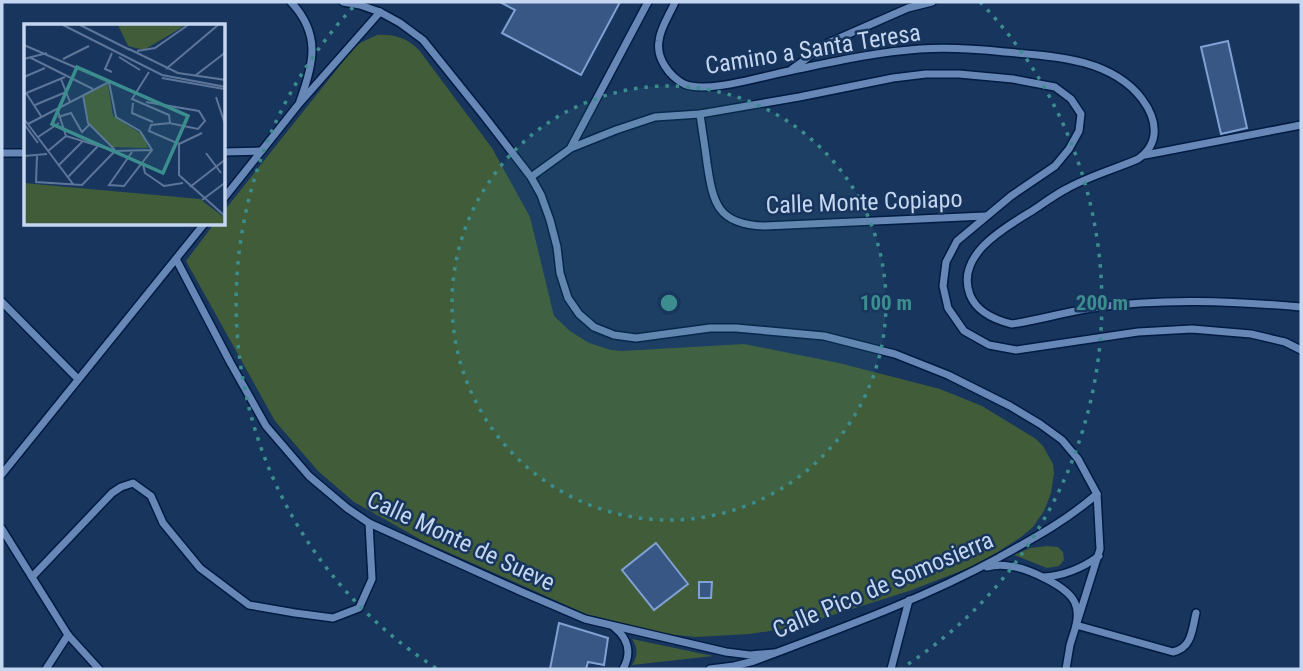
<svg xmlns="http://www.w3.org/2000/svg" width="1303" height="671" font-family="'Roboto Condensed',sans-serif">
<rect width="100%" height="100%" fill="#18355e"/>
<!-- green -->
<g fill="#415c38">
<path d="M377,35C394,34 407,38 419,50L492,148L530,217L554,316L570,331L589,343L611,350L622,351L744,344L839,363L940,389L982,406L1036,439L1043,446L1053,464L1054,473L1051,493L1044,511L1033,527L1021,537L979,564L909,591L795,627L750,634L696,637L666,634L586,614L425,542L354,502L318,471L275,421L186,261L214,224H224V211L353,49L360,43Z"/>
<path d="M1047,546L1058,547L1063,552L1064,560L1059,566L1047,568L1014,555L1030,548Z"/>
<path d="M632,639L713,656L632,665C638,656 638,648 632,639Z"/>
</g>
<!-- building -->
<g fill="#395784" stroke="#80a1d3" stroke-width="2">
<path d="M500,2H620L581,75L502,33L515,10Z"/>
<path d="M1228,41L1247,128L1221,134L1201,47Z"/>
<path d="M656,543L688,584L654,610L622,570Z"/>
<path d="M699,582H712L711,598H699Z"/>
<path d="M559,623L608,638L604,665L588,662L586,669H550Z"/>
</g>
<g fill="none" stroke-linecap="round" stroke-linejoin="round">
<defs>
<g id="minor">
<path d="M291,2C321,34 314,63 300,101"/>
<path d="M343,2L360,5L380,12L400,23L423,40L484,116L531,177L541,195L550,220L557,247L560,273L568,298L579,314L594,327L614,335L636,338L710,328H736L824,336L895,354L948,375L1010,406L1040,424L1062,440L1078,459L1097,494L1100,549L1070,645L1066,669"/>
<path d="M675,2C670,14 660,28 659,41C656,58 669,76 684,84C707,94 763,76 789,71C832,62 876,52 920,49C949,47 977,49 1005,52C1052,56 1111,58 1142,99C1157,119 1161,143 1138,159C1115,169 1090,176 1068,188C1056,194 1044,203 1032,211C1004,228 955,255 970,295C977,312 995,320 1012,324C1039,320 1065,312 1092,308C1161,298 1232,301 1301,307"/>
<path d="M792,69L828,43L908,8L932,2"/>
<path d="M700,114C702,130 705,146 707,163C713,204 718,225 765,226L985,216"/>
<path d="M571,147L648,2"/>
<path d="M224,152L261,151"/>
<path d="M2,153H26"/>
<path d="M1145,155L1301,125"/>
<path d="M531,177L571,148L616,130L655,117L700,114L799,97L893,78L926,74H959L1013,79L1055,87L1071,99L1081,114L1079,131L1069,149L1055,166L1011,196L957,241L946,262L943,286L948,308L964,331L989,345L1016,350L1138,332L1192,329L1251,334L1285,342L1301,350"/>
<path d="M224,198L298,105L380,12"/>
<path d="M176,259L230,362L266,426L309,476L347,508L369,523L522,592L585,619L726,652L750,655L774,653"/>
<path d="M2,302L78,379"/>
<path d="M2,474L204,224"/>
<path d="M2,529L68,635L99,669"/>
<path d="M987,567C995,565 1002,565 1009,566C1027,568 1068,586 1075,603C1078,610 1078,617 1076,625L1173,652C1192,648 1192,630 1196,613"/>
<path d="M32,577L112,493L121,487L133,483L151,496L163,523L200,568L249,605L295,613L333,618L359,608L372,579L369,523"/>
<path d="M1043,577C1064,576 1081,569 1099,556"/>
<path d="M614,627C628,638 632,653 623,669"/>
<path d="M46,669L68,635"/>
<path d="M710,669L734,666L754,661C836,630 921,600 998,558C1034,538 1066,521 1097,494"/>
<path d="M891,669L909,600"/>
</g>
</defs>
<!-- minor casing -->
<use href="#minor" stroke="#011b42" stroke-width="10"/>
<!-- minor -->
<use href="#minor" stroke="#6787b7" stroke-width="7"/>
</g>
<!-- distance rings -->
<circle cx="669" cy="303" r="217" fill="#3c8e8e" fill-opacity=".12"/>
<g fill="none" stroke="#3c8e8e" stroke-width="3.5" stroke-dasharray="3.5 7">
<circle cx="669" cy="303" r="217"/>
<path d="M436 668A433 433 0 0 1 358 2M980 2A433 433 0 0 1 902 668"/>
</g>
<g text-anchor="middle" stroke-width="5" stroke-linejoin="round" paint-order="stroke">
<!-- street labels -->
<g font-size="24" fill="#c5d6f0" stroke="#18355e">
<text transform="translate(813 49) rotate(-9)" y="8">Camino a Santa Teresa</text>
<text transform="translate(864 202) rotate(-2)" y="8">Calle Monte Copiapo</text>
<text transform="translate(461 541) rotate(25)" y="8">Calle Monte de Sueve</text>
<text transform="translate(883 585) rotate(-23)" y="8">Calle Pico de Somosierra</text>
</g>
</g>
<!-- overview -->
<g transform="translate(24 24)">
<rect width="201" height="201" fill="#18355e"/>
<path d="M94,1H162L120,26L104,22ZM84,60L89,92L119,111L124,124L88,123L65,99L59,72ZM0,159L176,175L201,194V201H0Z" fill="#415c38"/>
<path fill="none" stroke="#5d7598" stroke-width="2" d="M39,1L138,51L202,63M56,1L106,26M0,21L85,58M105,25L154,49L202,56M113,27L131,24L164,1M88,29L81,45L88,48M5,33L69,65M95,33L116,46M0,35L23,29M39,35L65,22M142,45L194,1M125,48L108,75L145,91L146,99L127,101L125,107L155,120V151L202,193M172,51L202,28M0,53L21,44M138,54L200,65M37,55L46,78M85,58L92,93L116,107L128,126L100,162L85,161L108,128M2,69L17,92M0,70L41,53M59,71L64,99L91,126M192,73L202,103M122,78L175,87L181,97L174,105L145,99M109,79L108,89L129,98M11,81L42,68M33,84L42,112L91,127L127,126M34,93L47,89L58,108L65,101M0,95L49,160M0,100L14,119M4,100L85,58M14,113L35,99M155,120L178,109M24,127L42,112M182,129L197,149M0,132L23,130M13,132L12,158L58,161L91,127M119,140L121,149L140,162L159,159M34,142L58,118M44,153L74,122M166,163L202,135M178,176L202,158"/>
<path fill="#3c8e8e" fill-opacity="0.15" stroke="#3c8e8e" stroke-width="3.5" d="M53,43L164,92L139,149L28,100Z"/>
<rect width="201" height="201" fill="none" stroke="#c5d6f0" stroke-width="3.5"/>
</g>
<circle cx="669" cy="303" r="10" fill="#3c8e8e" stroke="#18355e" stroke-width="3.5"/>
<g font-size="21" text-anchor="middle" font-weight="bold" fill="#3c8e8e" stroke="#18355e" stroke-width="5" stroke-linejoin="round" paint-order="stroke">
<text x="886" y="310">100 m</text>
<text x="1102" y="310">200 m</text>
</g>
<!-- border -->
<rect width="1303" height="671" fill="none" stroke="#c5d6f0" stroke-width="7"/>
</svg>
